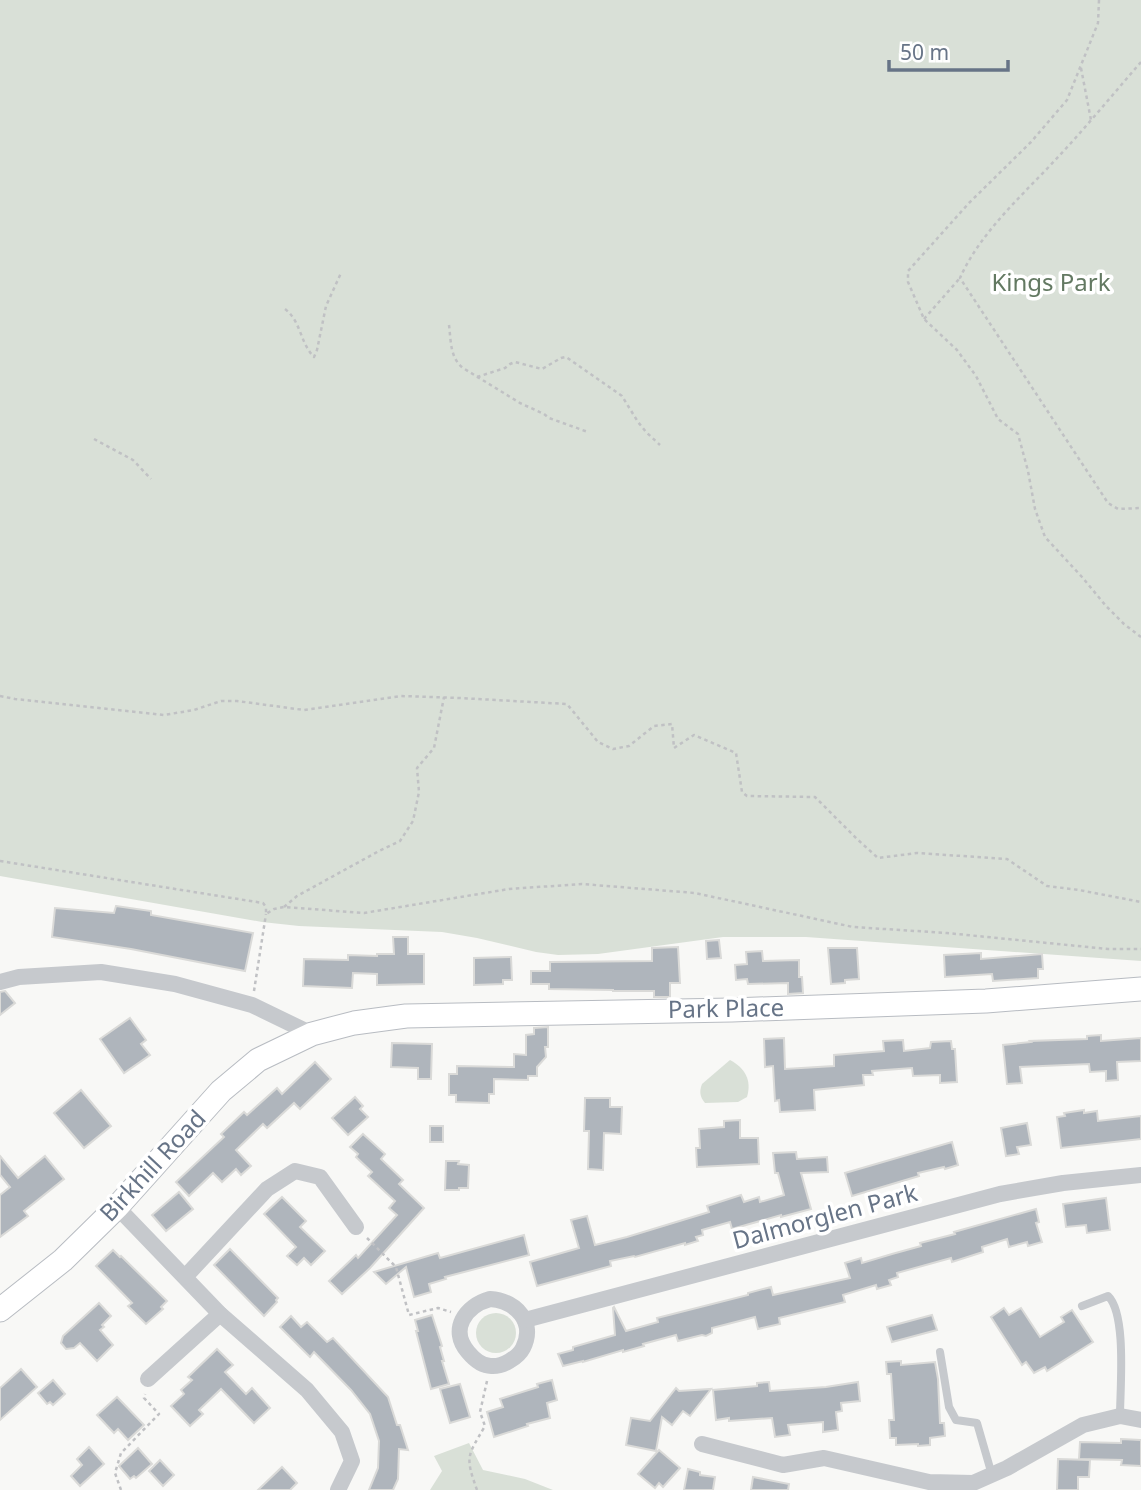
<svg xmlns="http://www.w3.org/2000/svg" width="1141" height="1490" font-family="'Noto Sans',sans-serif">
<rect width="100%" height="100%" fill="#f8f8f6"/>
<!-- green -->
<g fill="#d9e0d7">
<path d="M0,0H1141V961L806,937H723L598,954L558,955L536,952L477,938L442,932L299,926L262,922L0,876Z"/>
<path d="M730,1060C745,1068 752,1080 747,1097L738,1102L705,1103C700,1097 699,1092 702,1084Z"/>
<circle cx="496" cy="1333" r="20"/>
<path d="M469,1443L483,1470L525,1479L553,1490H430L442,1471L434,1456Z"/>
</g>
<!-- building -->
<g fill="#afb5bc" stroke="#dadad8" stroke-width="2">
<path d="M116,906L151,911V915L253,933L245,971L131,949L52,937L55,908L114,913Z"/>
<path d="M393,937H408V954H424V984L377,985V974L353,973L352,988L303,986L304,959L348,960V955L377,956V954H394Z"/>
<path d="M719,940L721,958L707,959L706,941Z"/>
<path d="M678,947L680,983H670V997H654V991H613V990L549,989V984H531V971H550V962L652,961V948Z"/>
<path d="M828,948H857L859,979L845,980V983L831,984Z"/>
<path d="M762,951L763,961L799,960V977H802L803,993L788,994V983L748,984L747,979L736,980L735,965L747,964L746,952Z"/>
<path d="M981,953V959L1042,954L1043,969H1038V978L993,981L992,974L945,977L944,955Z"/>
<path d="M511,957L512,980H503V984L474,985V958Z"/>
<path d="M5,991L15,1003L0,1015V992Z"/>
<path d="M130,1018L146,1040L141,1044L150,1055L124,1073L100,1039Z"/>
<path d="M548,1027V1047H545L546,1057L537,1067V1076H528V1080L494,1079V1094H489V1103L456,1102V1095H449V1074H457V1066L514,1067V1054L526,1055V1035L534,1034V1028Z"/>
<path d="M1101,1035V1041L1141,1038V1061L1117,1062L1118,1080L1106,1081V1071L1090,1072L1089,1064L1020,1067L1022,1083L1007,1084L1003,1045L1031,1042L1030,1041L1087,1039V1036Z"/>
<path d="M784,1038L785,1069L834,1066V1055L884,1051L883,1041L903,1040L904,1051L930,1048L931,1042L951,1041L952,1049H955L957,1082L940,1083V1075L913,1076L912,1068L872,1071L873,1075H863L864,1085L814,1090L815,1110L780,1112L779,1100L775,1101L773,1066L765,1067L764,1039Z"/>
<path d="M392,1043L432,1044L431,1079H418V1068L391,1067Z"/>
<path d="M315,1062L331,1079L300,1109L294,1103L267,1128L263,1124L236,1150L251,1166L241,1175L236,1169L222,1182L213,1173L189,1196L176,1182L224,1137L221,1134L244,1112L247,1115L277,1088L282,1094Z"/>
<path d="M81,1090L111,1126L84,1148L54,1113Z"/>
<path d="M355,1097L363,1106L360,1109L368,1117L348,1135L332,1118Z"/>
<path d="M585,1098H610V1107H622L621,1134L604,1133L603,1170L588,1169L589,1131H584Z"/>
<path d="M1084,1110V1113L1097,1111L1098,1121L1141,1116V1139L1061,1148L1057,1117L1065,1116L1064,1113Z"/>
<path d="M740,1120V1138H758L759,1164L697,1167L696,1148H700L699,1129L724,1127V1121Z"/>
<path d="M1027,1123L1031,1145L1017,1147L1019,1154L1006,1156L1001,1128Z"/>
<rect x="430" y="1126" width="13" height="16"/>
<path d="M363,1134L385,1154L381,1159L403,1180L399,1184L424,1208L370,1268L342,1294L329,1281L356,1255L358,1258L397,1215L389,1208L395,1201L368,1176L372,1172L356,1157L358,1154L350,1147Z"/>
<path d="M952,1142L958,1165L945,1169L944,1167L918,1173L919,1176L852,1196L845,1173Z"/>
<path d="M796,1152L797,1159L827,1157L828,1172L801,1173L811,1209L781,1217V1215L732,1229L730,1222L702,1230L703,1235L696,1237L698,1241L685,1245V1243L635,1257L634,1256L610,1261L611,1266L537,1286L530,1262L579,1248L571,1220L587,1216L595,1245L627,1237L709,1212L707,1206L741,1195L744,1202L759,1197L760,1202L784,1195L778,1173H775L773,1153Z"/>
<path d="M0,1156L18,1178L45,1156L64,1179L24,1211L28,1216L0,1237V1195L10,1187L0,1175Z"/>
<path d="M446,1161H459L458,1164L469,1165L468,1188H459V1190H445Z"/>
<path d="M179,1192L193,1209L166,1231L152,1215Z"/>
<path d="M282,1197L306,1221L300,1227L325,1251L311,1265L304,1258L297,1265L287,1256L296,1247L264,1214Z"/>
<path d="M1106,1198L1110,1230L1087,1233L1086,1225L1066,1227L1063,1204Z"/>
<path d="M1036,1209L1039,1222L1036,1223L1042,1242L1028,1246L1027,1242L1009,1247L1007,1239L982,1247L983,1252L952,1262L951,1258L897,1273L898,1277L889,1280L891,1285L877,1289L876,1285L843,1295L845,1302L779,1318L780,1324L758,1329L755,1317L712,1328V1333L706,1336L702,1335L678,1341L676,1335L643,1344L644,1346L623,1352V1350L583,1362V1361L563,1366L558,1354L573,1350V1347L615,1335L613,1308L614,1307L626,1331L658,1322L657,1318L748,1295V1293L771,1287L773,1295L850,1278L845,1263L861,1258L862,1263L892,1254L921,1246L920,1243L955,1234L954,1232Z"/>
<path d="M524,1235L529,1255L445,1277L446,1279L429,1284L431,1292L414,1297L406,1267L386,1284L374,1272L438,1253L440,1258Z"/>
<path d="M230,1249L278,1298L276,1300L277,1302L264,1316L214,1265Z"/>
<path d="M113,1250L120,1257L121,1256L167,1301L161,1307L163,1309L146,1324L128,1306L132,1303L96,1266Z"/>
<path d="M99,1303L111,1316L102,1325L104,1327L100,1330L113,1345L97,1361L80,1343L74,1348L66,1349L61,1343L63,1336Z"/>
<path d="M1004,1308L1009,1315L1021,1308L1040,1337L1064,1322L1061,1317L1072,1310L1093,1342L1047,1371L1045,1367L1034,1373L1026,1362L1022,1365L991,1317Z"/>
<path d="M432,1315L442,1346L440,1347L444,1361H442L449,1384L431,1389L416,1331H418L415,1320Z"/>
<path d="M932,1315L937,1330L892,1342L887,1327Z"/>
<path d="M291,1316L301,1327L307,1322L327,1342L333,1338L388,1397L397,1425H400L408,1450L399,1449L398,1479L393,1490H369L378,1468L379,1441L370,1414L351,1390L314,1352L310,1357L280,1327Z"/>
<path d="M217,1349L233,1365L225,1372L246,1394L252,1388L270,1408L254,1423L221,1389L199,1410L203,1414L190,1426L171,1406L184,1394L181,1390L192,1380L188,1377Z"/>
<path d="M901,1361V1365L935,1362L938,1379L940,1423H944L945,1436L930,1438V1445L918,1446V1444L896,1445V1438H890L889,1420H894L891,1374H887L886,1362Z"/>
<path d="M21,1369L37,1387L0,1420V1388Z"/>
<path d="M53,1380L65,1394L53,1405L50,1402L47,1404L38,1393Z"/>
<path d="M552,1380L557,1400L547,1403L550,1418L527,1424L528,1426L494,1437L487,1412L503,1407L500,1399L538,1387L537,1384Z"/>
<path d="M769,1382L770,1391L826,1387L858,1382L860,1401L841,1403L842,1411L836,1412L838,1430L823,1432V1422L788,1425L790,1435L775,1437L772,1418L729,1421V1418L716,1420L713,1390L757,1386V1383Z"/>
<path d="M460,1384L470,1417L450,1423L440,1389Z"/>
<path d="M676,1388L679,1391L711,1389L690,1416L683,1411L672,1425L662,1417L656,1451L626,1445L631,1418L650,1421Z"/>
<path d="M117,1397L144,1425L128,1440L118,1429L114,1433L97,1415Z"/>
<path d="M1121,1439L1141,1440V1466L1121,1465L1122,1460L1079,1459L1080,1442L1121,1443Z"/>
<path d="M89,1447L104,1464L80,1486L71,1476L82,1465L77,1459Z"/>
<path d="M138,1448L152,1464L136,1478L134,1476L130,1479L119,1466Z"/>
<path d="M659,1450L680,1468L663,1487L659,1483L655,1488L638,1474Z"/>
<path d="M1058,1459L1090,1460L1089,1477H1078V1490H1057Z"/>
<path d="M160,1460L174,1475L163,1486L149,1471Z"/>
<path d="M282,1467L297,1483L290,1490H258Z"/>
<path d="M688,1469L700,1472V1475L715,1477L713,1490H684Z"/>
<path d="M753,1477L789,1484L788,1490H751Z"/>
</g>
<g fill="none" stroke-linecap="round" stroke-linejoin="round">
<defs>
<path id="secondary" d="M0,1310L63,1260L117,1207L221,1091L258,1060L312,1034L354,1023L406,1016L732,1010L986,1001L1141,989"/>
</defs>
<!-- secondary casing -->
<use href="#secondary" stroke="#b8bcc2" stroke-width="25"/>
<!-- path -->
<g stroke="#c0c1c4" stroke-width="2.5" stroke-dasharray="3.5 3.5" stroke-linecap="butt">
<path d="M1099,0L1098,23L1067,100L1031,142L969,203L908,271V282L924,319L957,350L976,376L998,419L1018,434L1028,471L1035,509L1045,537L1082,577L1106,606L1124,624L1141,637"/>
<path d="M1141,62C1114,93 1087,126 1059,156C1024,194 981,231 960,278L1108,503L1118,509L1141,508"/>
<path d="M1081,68L1091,120"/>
<path d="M285,309C301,321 300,343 314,357L317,350L326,306L341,273"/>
<path d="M924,319L960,278"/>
<path d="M449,325C451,341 450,358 463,368L520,403L544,414L549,418L588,432"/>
<path d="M477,377L505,368L510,364L515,362L542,369L561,358L566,357L622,396L638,422L646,432L660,445"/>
<path d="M94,439L133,460L151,479"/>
<path d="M0,696L15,699L164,715L194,710L221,701H237L304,710L401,696L460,698L567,704L598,742L613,749L629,746L654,726L672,724L674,748L694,735L736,753L742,792L747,796L815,797L857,839L878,858L917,853L1007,859L1047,886L1079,890L1141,902"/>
<path d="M0,861L263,903L266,907V914L274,909L284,907L364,913L509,889L582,884L695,893L853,927L947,933L1108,949H1141"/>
<path d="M284,907L297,896L379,851L400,841L413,821L419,792L417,768L434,748L444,697"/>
<path d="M254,991L266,914"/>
<path d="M367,1238L396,1267L409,1315L438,1308L451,1312"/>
<path d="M121,1490L115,1473L121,1453L159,1414L144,1398L145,1394"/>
<path d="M477,1490C465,1456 467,1457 485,1426L480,1412L487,1381"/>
</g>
<!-- lane -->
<g stroke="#c6c9cd" stroke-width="8">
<path d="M1082,1306L1108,1296C1127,1314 1120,1389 1120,1416"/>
<path d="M940,1352L949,1407L956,1420L977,1423L992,1475"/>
</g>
<!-- street -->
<g stroke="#c6c9cd" stroke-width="16">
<path d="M0,982L19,977L101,972L175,984L252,1005L312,1034"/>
<path d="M117,1207L220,1314L307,1390L342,1432L352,1461L338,1490"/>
<path d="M185,1277L267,1189L295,1171L320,1177L356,1227"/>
<path d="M490,1299C516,1301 536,1322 523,1348C518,1358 502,1367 491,1366C482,1366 473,1358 468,1352C449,1330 465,1306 490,1299Z"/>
<path d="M525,1320L1000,1194L1063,1183L1141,1175"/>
<path d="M148,1379L220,1314"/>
<path d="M702,1444L783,1465L824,1458L929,1482L973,1483L1007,1468L1083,1425L1120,1416L1141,1420"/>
</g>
<!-- secondary -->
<use href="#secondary" stroke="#fff" stroke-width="23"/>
</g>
<g text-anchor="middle" stroke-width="7" stroke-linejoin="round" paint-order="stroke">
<!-- park labels -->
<g font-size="24" fill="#637962" stroke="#fff">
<text x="1051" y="291">Kings Park</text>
</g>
<!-- street labels -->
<g font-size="24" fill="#677487" stroke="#fff">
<text transform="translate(726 1009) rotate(-1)" y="8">Park Place</text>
<text transform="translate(153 1166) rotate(-47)" y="8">Birkhill Road</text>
<text transform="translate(825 1217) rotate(-15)" y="8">Dalmorglen Park</text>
</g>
</g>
<!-- scale -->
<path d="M889 60v10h119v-10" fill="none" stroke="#677487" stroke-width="3.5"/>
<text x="900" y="60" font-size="21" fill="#677487" stroke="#ffffff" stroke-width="5" paint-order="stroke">50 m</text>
</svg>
